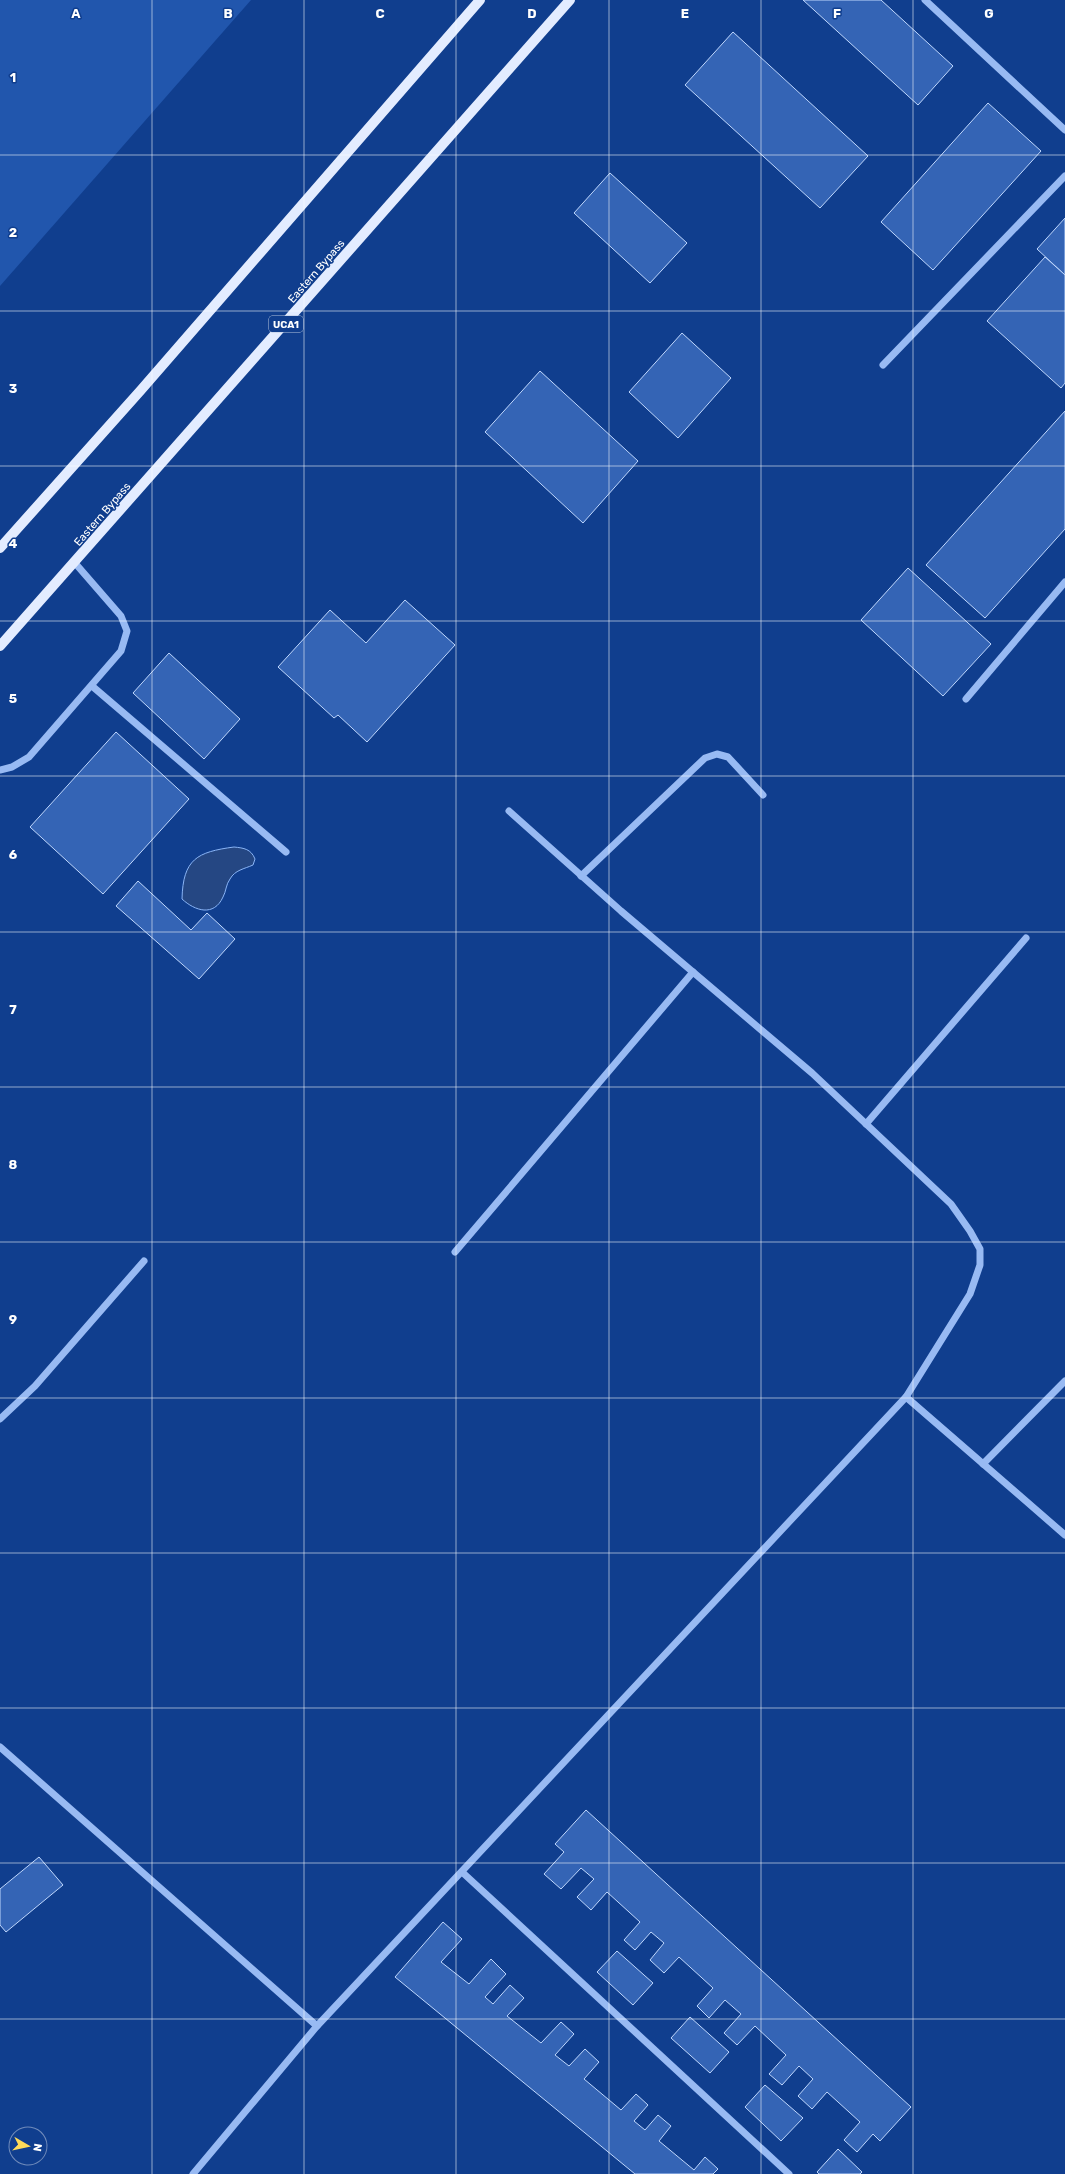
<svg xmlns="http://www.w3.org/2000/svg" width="1065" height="2174" font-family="Rubik,sans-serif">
<rect width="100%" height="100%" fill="#103e8e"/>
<!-- green -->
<path fill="#2156ad" d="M0,0H251L0,286Z"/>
<!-- water -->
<path fill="#254783" stroke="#89b4f6" d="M234,847C244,848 251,849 255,859L253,865C244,869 235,870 230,879C226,884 226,892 223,897C214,917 195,911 182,899C183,859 197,852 234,847Z"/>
<!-- building -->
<g fill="#3464b5" stroke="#bfd7fd">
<path d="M803,0H881L953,66L918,105Z"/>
<path d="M733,32L868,156L820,208L685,85Z"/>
<path d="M988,103L1041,151L933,270L881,222Z"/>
<path d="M610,173L687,243L650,283L574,213Z"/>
<path d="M1065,218V275L1037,249Z"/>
<path d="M1045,257L1065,275V383L1061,388L987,321Z"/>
<path d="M682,333L731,378L678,438L629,392Z"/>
<path d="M540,371L638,461L583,523L485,432Z"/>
<path d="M1065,411V529L985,618L926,565Z"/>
<path d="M908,568L991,644L943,696L861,620Z"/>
<path d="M405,600L455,645L367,742L338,715L334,718L278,667L330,610L366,643Z"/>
<path d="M169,653L240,719L204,759L133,693Z"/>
<path d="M116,732L189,799L103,894L30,827Z"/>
<path d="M138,881L191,930L207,913L235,939L199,979L116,906Z"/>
<path d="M586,1810L911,2107L880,2141L873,2134L857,2152L844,2140L860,2122L827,2092L812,2109L798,2096L813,2079L799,2066L782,2085L769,2074L786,2055L755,2026L737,2045L724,2033L741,2014L725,2000L709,2018L697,2006L713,1988L679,1957L664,1973L650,1960L664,1943L651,1932L635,1950L624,1940L640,1922L607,1892L591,1910L577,1897L594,1879L581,1868L561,1889L544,1874L564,1852L555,1844Z"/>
<path d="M39,1857L63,1885L6,1932L0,1925V1889Z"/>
<path d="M443,1922L462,1939L441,1962L469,1984L491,1959L506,1974L485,1997L493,2004L510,1985L524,1998L507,2016L541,2043L561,2022L574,2034L555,2055L569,2066L585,2049L599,2062L584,2079L621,2110L636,2094L648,2105L634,2121L645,2130L658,2115L671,2126L659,2141L694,2170L705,2157L718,2169L713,2174H635L395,1977Z"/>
<path d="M617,1951L653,1983L633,2005L597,1972Z"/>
<path d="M690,2017L729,2052L710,2073L671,2038Z"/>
<path d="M765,2085L803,2118L781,2141L745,2107Z"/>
<path d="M838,2149L862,2172L860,2174H819L817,2172Z"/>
</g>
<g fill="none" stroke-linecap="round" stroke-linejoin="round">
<!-- minor -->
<g stroke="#98baf3" stroke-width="7">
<path d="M925,0L1065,130"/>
<path d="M883,365L1065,176"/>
<path d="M92,686L286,852"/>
<path d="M966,699L1065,582"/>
<path d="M0,770L12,767L29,757L121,651L127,631L121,616L75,563"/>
<path d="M581,876L705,758L717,754L728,757L763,795"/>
<path d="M866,1124L1026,938"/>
<path d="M455,1252L693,972"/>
<path d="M906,1397L1065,1535"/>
<path d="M0,1419L35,1386L144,1261"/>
<path d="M983,1464L1065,1381"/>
<path d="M0,1747L317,2026"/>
<path d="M462,1872L789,2174"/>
<path d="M193,2174L317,2026L906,1397L970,1294L980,1265V1249L970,1231L951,1204L812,1073L621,911L509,811"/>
</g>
<!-- major -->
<g stroke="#e3ecff" stroke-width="10">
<path d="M0,548L141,390L480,0"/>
<path d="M0,646L570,0"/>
</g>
</g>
<!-- grid -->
<path fill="none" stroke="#fff" stroke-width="1" stroke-opacity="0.55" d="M152,0V2174M304,0V2174M456,0V2174M609,0V2174M761,0V2174M913,0V2174M0,155H1065M0,311H1065M0,466H1065M0,621H1065M0,776H1065M0,932H1065M0,1087H1065M0,1242H1065M0,1398H1065M0,1553H1065M0,1708H1065M0,1863H1065M0,2019H1065"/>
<g text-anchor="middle" stroke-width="3" stroke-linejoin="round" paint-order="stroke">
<!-- shield labels -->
<rect fill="#103e8e" stroke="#b7c5dd" stroke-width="1" x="269" y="316" width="34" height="16" rx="3"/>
<g font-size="10" font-weight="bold" fill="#fff">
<text x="286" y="328">UCA1</text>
</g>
<!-- street labels -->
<g font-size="11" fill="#fff" stroke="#103e8e">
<text transform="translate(316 271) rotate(-49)" y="4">Eastern Bypass</text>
<text transform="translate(102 514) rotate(-49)" y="4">Eastern Bypass</text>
</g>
</g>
<g font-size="13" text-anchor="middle" font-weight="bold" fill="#fff" stroke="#103e8e" stroke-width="3" stroke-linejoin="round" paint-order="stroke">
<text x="76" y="18">A</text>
<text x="228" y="18">B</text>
<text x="380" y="18">C</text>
<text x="532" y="18">D</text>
<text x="685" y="18">E</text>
<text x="837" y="18">F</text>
<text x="989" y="18">G</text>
<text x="13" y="82">1</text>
<text x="13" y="237">2</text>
<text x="13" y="393">3</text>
<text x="13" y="548">4</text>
<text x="13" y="703">5</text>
<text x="13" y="859">6</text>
<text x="13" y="1014">7</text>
<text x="13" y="1169">8</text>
<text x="13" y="1324">9</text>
</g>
<!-- north arrow -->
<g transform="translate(28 2146) rotate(99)"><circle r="19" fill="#103e8e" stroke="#708bbb"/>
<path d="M0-3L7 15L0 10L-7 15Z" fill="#ffdb59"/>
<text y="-6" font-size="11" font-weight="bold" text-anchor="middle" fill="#ffffff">N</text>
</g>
</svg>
